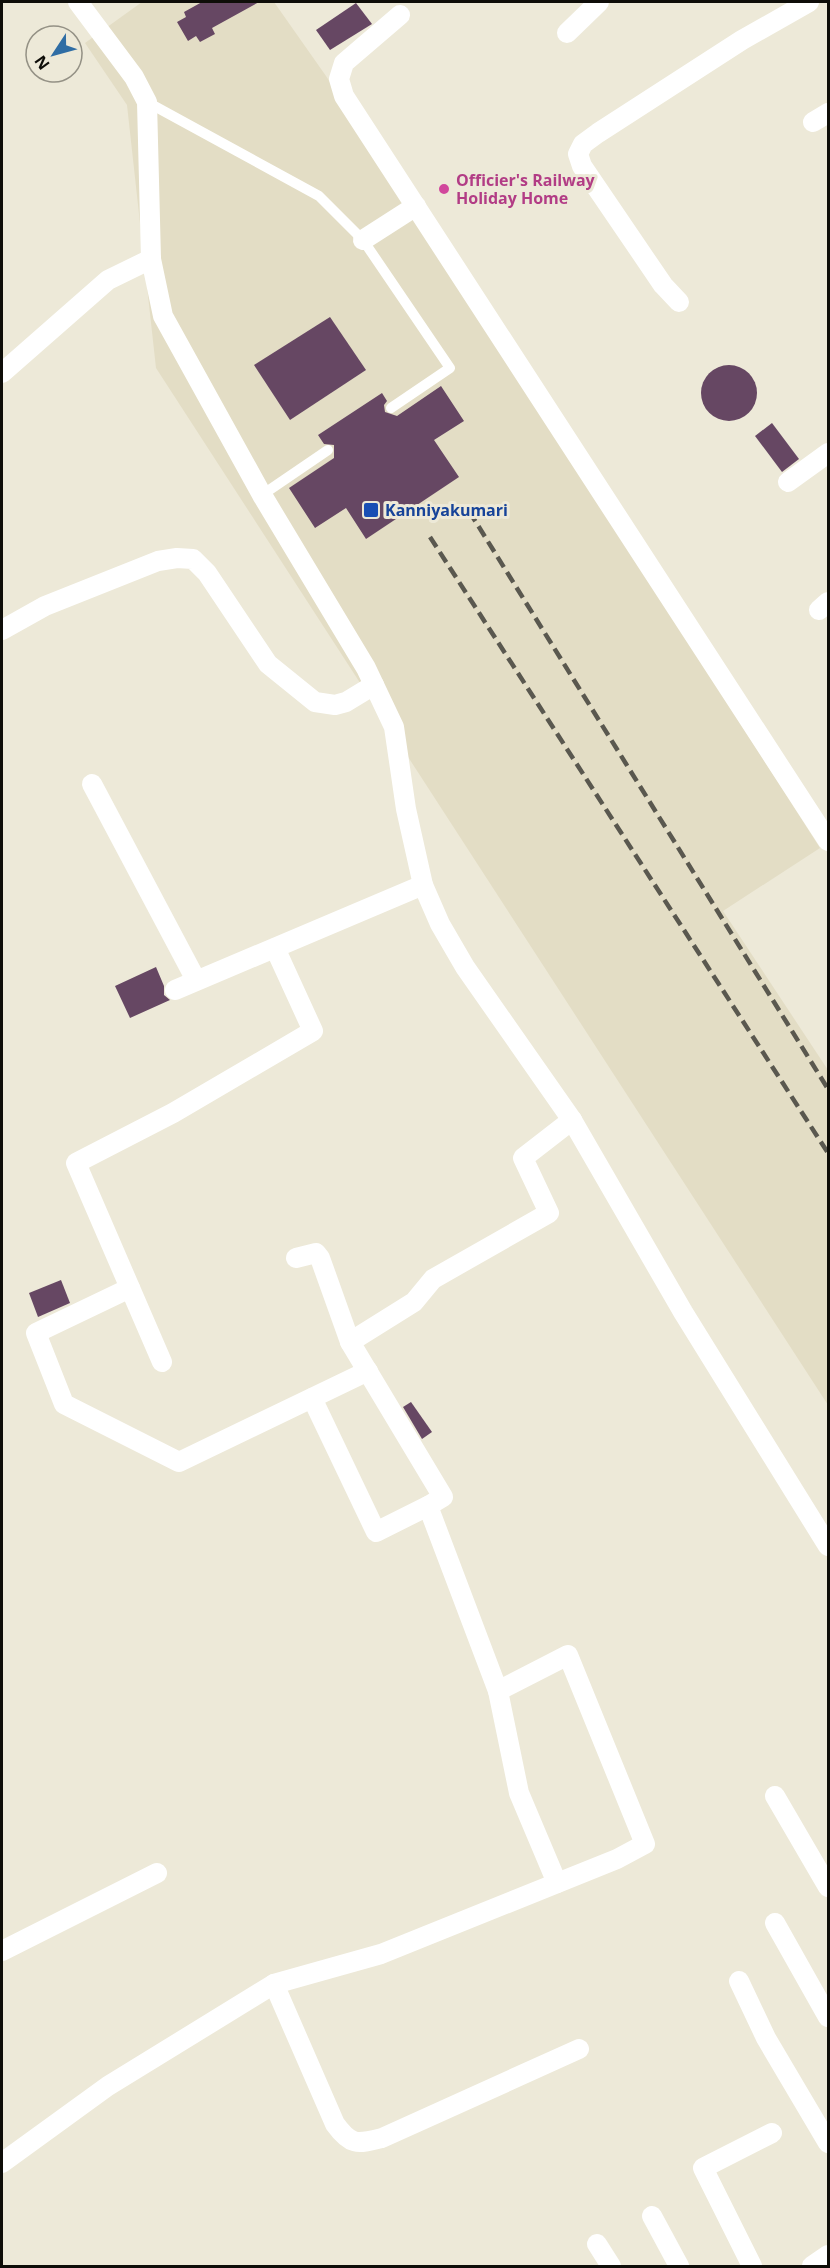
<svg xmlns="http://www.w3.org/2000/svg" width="830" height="2268" font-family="'Open Sans',sans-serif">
<rect width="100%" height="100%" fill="#ede9d8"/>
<!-- built -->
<path fill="#e3ddc5" d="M142,2H274L326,76L820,848L723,911L828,1070V1405L156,368L127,105L85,43Z"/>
<!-- building -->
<g fill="#664763">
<path d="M202,2H259L212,28L215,34L200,42L196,36L188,41L177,22L186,17L184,12Z"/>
<path d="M356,3L372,24L330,50L316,30Z"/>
<path d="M330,317L366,370L290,420L254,365Z"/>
<circle cx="729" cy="393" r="28"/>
<path d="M441,386L464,421L434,440L459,477L366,539L346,508L315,528L289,488L334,458V445L324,444L318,435L382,393L387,401L384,405L385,412L397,416Z"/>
<path d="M772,423L799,459L782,472L755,436Z"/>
<path d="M156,967L164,986V995L170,1000L130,1018L115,986Z"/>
<path d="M61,1280L70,1303L38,1317L29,1293Z"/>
<path d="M411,1402L432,1432L422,1439L403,1407Z"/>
</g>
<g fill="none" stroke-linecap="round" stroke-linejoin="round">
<!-- service -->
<g stroke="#fff" stroke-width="10">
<path d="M147,102L319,196L363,240L450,368L391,408"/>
<path d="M262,495L328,450"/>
</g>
<!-- minor -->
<g stroke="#fff" stroke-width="20">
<path d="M78,2L134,77L147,102L151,259L163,316L262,495L366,668L394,727L406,809L423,885L440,924L465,967L572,1120L683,1312L828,1546"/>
<path d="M400,15L344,63L339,79L344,96L828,841"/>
<path d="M567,33L599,2"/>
<path d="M813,122L828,113"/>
<path d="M363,240L416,206"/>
<path d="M679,302L663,285L582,166L578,154L583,144L598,133L742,40L809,2"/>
<path d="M2,373L108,280L151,259"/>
<path d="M788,482L828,453"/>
<path d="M819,610L828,602"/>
<path d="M2,630L45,606L158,561L177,558L193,559L207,573L268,664L315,702L335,705L346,702L374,685"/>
<path d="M92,784L196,980"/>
<path d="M175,990L423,885"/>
<path d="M296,1258L316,1253L320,1258L350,1342"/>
<path d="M130,1288L36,1333L64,1404L179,1462L368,1371"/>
<path d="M162,1362L76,1163L173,1113L313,1031L275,948"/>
<path d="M312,1398L376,1532L428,1506"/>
<path d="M498,1691L519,1793L557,1883"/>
<path d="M775,1796L828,1887"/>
<path d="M775,1923L828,2017"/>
<path d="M2,1951L157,1873"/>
<path d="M739,1981L766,2038L828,2143"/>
<path d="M274,1984L335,2124C351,2146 357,2144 382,2138L579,2049"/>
<path d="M2,2163L108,2086L274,1984L381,1954L617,1859L645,1844L568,1655L498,1691L428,1506L443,1497L350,1342L414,1302L433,1279L549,1213L523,1158L572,1120"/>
<path d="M652,2216L679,2266"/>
<path d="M597,2244L611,2266"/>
<path d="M752,2266L703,2168L772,2133"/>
<path d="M812,2266L828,2255"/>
</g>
<!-- rail -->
<g stroke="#5a584f" stroke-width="4.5" stroke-dasharray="12 6" stroke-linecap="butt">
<path d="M469,511L828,1089"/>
<path d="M430,537L828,1153"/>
</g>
</g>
<!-- markers -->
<circle fill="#d1479c" stroke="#ede9d8" stroke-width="2" cx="444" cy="189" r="6"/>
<rect fill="#1a4fb4" stroke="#ede9d8" stroke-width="2" x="363" y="502" width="16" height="16" rx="3"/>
<g text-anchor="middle" stroke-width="6" stroke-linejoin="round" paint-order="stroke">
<!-- hotel labels -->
<g font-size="16" font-weight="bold" fill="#b23c85" stroke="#ede9d8" text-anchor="start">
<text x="456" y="186">Officier's Railway<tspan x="456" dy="18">Holiday Home</tspan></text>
</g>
<!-- transit labels -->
<g font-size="16" font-weight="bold" fill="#164399" stroke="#ede9d8" text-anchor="start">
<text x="385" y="516">Kanniyakumari</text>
</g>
</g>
<!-- border -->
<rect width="830" height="2268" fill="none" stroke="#0e0d08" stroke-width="6"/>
<!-- north arrow -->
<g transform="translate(54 54) rotate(234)"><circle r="28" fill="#ede9d8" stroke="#949185" stroke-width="1.5"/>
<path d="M0-4.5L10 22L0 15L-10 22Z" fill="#2f6da4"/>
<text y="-9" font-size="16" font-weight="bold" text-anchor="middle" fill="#0e0d08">N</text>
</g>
</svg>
